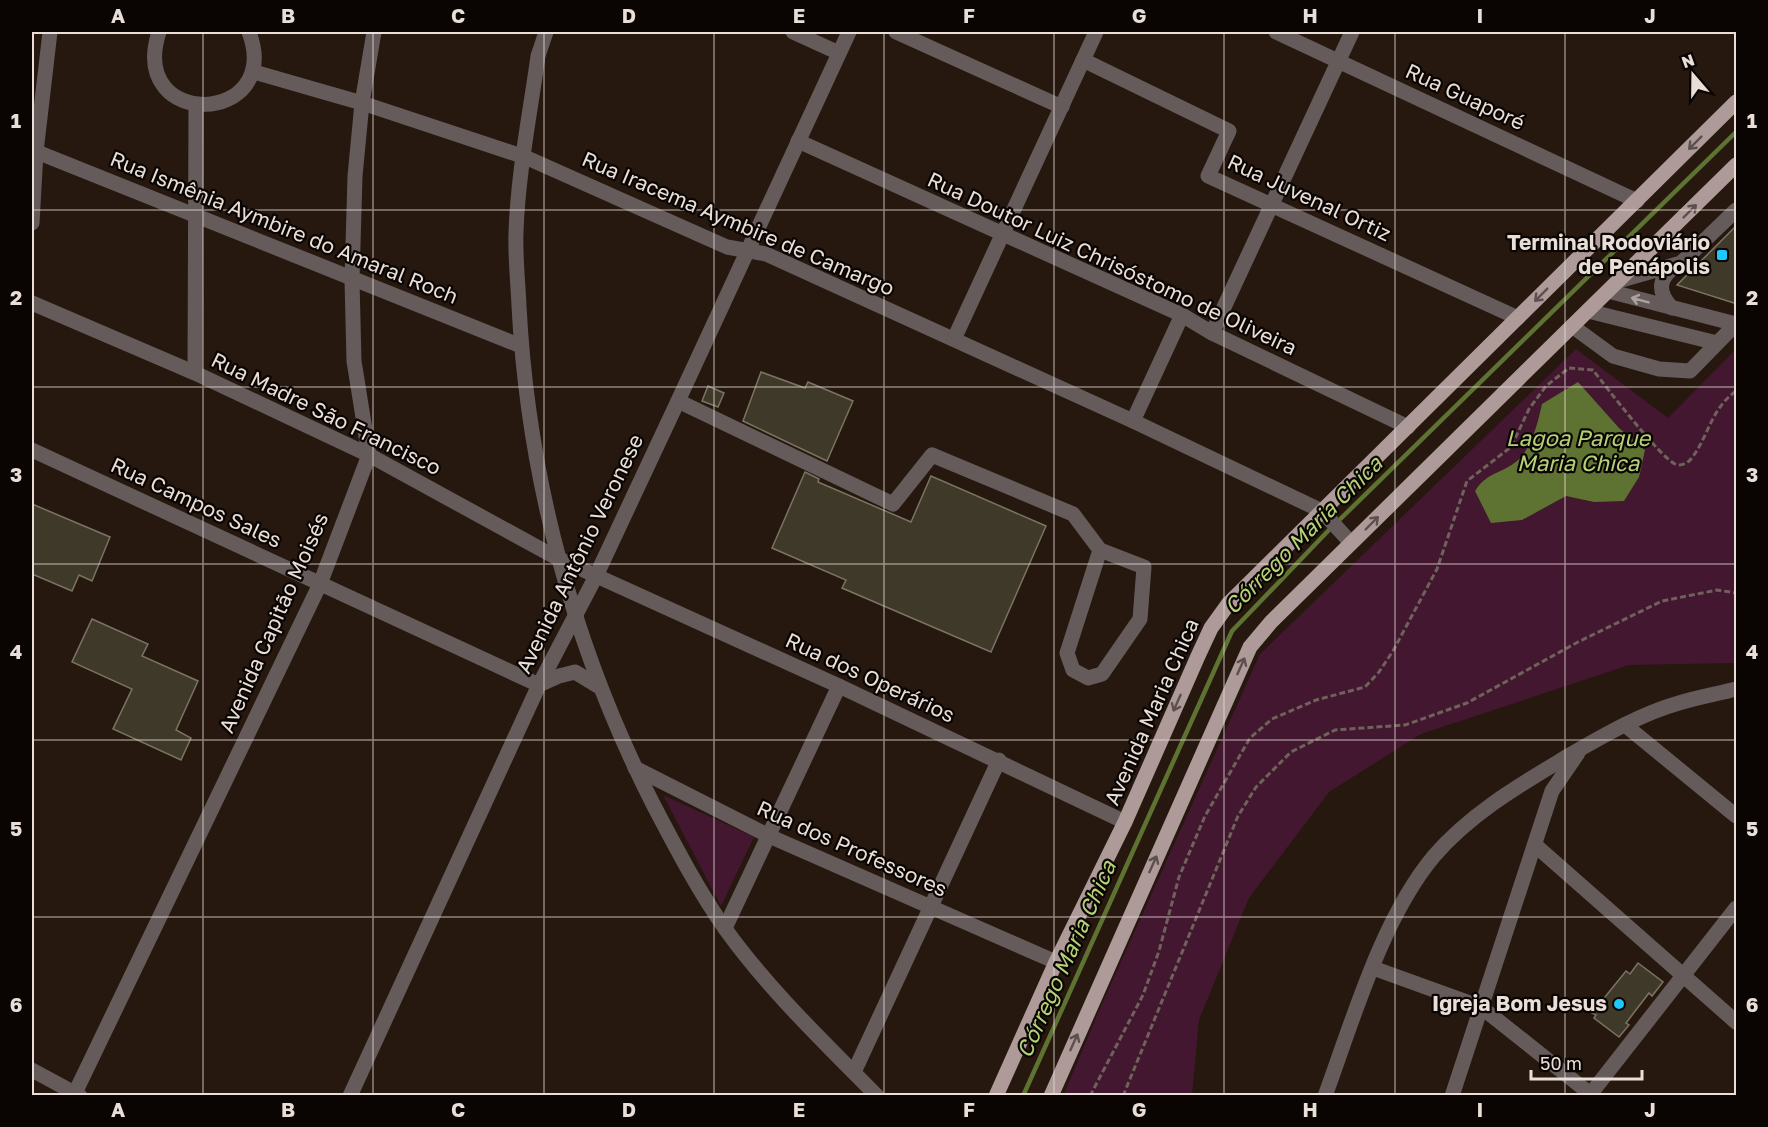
<svg xmlns="http://www.w3.org/2000/svg" width="1768" height="1127" font-family="'Golos Text',sans-serif">
<rect width="100%" height="100%" fill="#26180f"/>
<!-- green -->
<g fill="#42172f">
<path d="M1576,349L1668,418L1736,349V663L1629,665L1421,734L1329,792L1249,898L1199,1020L1192,1095L1063,1096L1101,1006L1260,654Z"/>
<path d="M663,795L754,837L721,906Z"/>
</g>
<!-- water -->
<path fill="#5e7231" d="M1578,382L1619,428L1645,450L1639,477L1624,501L1594,502L1566,496L1522,520L1491,523L1475,491C1487,472 1501,474 1517,461C1532,448 1538,422 1542,404Z"/>
<g fill="none" stroke-linecap="round" stroke-linejoin="round">
<!-- stream -->
<path stroke="#5e7231" stroke-width="4.5" d="M1023,1096L1232,631L1326,533L1736,132"/>
</g>
<!-- building -->
<g fill="#3f3929" stroke="#7b7462" stroke-width="1.5">
<path d="M1737,225V304L1677,285Z"/>
<path d="M761,372L805,388L808,382L853,401L827,461L743,421Z"/>
<path d="M708,386L724,393L718,407L702,401Z"/>
<path d="M805,472L819,479L818,482L911,522L931,476L1046,526L991,652L842,588L846,580L772,548Z"/>
<path d="M32,504L110,537L92,581L79,575L72,591L32,574Z"/>
<path d="M92,619L148,644L142,656L198,681L176,730L191,738L181,760L113,729L132,689L72,662Z"/>
<path d="M1638,963L1663,982L1652,996L1649,993L1626,1023L1629,1025L1619,1037L1594,1018L1596,1015L1592,1013L1626,971L1630,974Z"/>
</g>
<g fill="none" stroke-linecap="round" stroke-linejoin="round">
<!-- path -->
<g stroke="#6f625a" stroke-width="3" stroke-dasharray="6 3" stroke-linecap="butt">
<path d="M1090,1096L1143,995L1159,951L1179,877L1205,816L1250,738L1272,719L1316,700L1365,687L1379,672L1393,651L1437,569L1467,481L1511,447L1529,409L1546,386L1569,368L1593,370C1607,388 1659,456 1675,464C1680,467 1688,463 1691,459C1709,436 1710,410 1736,391"/>
<path d="M1123,1096L1238,816L1256,787L1291,752L1335,730L1405,725L1467,703L1578,642L1662,601L1717,590L1736,593"/>
</g>
<!-- minor -->
<g stroke="#645b5a" stroke-width="15">
<path d="M159,32C127,131 284,126 249,32"/>
<path d="M546,32L538,56C530,114 518,173 516,232C515,256 518,282 519,306C528,481 575,651 654,806C676,848 699,892 726,930C770,991 824,1042 877,1096"/>
<path d="M793,32L839,53"/>
<path d="M896,32L1062,107"/>
<path d="M1276,32L1637,201"/>
<path d="M1083,60L1229,131L1208,176L1518,318"/>
<path d="M254,72L362,103L525,157L727,247L766,254L1133,421L1322,511L1351,543"/>
<path d="M798,141L1182,315L1212,333L1408,427"/>
<path d="M32,150L521,346"/>
<path d="M32,223L36,152L50,32"/>
<path d="M1618,281L1681,263L1736,210"/>
<path d="M1608,291L1736,324"/>
<path d="M32,303L195,373L369,455L557,558L839,686L1125,822"/>
<path d="M1672,308C1658,293 1657,279 1675,267"/>
<path d="M1588,311L1717,343"/>
<path d="M1572,326L1613,356L1659,369L1690,371L1735,325"/>
<path d="M1212,333L1352,32"/>
<path d="M954,339L1096,32"/>
<path d="M195,373L196,105"/>
<path d="M678,401L893,504L932,455L1073,514L1100,550L1067,653L1073,670L1088,678L1102,674L1140,619L1144,567L1100,550"/>
<path d="M1133,421L1182,315"/>
<path d="M32,450L539,685L559,676L575,672L598,686"/>
<path d="M1625,725L1736,816"/>
<path d="M635,768L769,836L1056,962"/>
<path d="M1535,845L1736,1022"/>
<path d="M725,928L839,686"/>
<path d="M1373,968L1481,1007L1593,1096"/>
<path d="M32,1070L80,1096"/>
<path d="M854,1072L999,760"/>
<path d="M75,1093L320,584L369,455L354,361L352,280L355,176L362,103L374,32"/>
<path d="M350,1096L539,685L596,576L678,401L849,32"/>
<path d="M1325,1096C1353,1020 1382,918 1434,856C1471,813 1520,785 1568,756C1603,736 1640,714 1679,703C1698,697 1717,694 1736,689"/>
<path d="M1452,1096L1552,791L1578,753"/>
<path d="M1589,1096L1736,908"/>
</g>
<!-- major -->
<g stroke="#ae9b99" stroke-width="15">
<path d="M996,1096L1056,962L1125,822L1198,656L1211,628L1229,603L1736,102"/>
<path d="M1051,1096L1250,647L1271,622L1736,165"/>
</g>
</g>
<!-- one-way arrows -->
<defs><path id="oneway-shaft" d="M-6 0H5M1.5-3L5.5 0L1.5 3" fill="none" stroke-width="1.6" stroke-linecap="round" stroke-linejoin="round" transform="scale(1.5)"/></defs>
<g stroke="#5c504e">
<use href="#oneway-shaft" transform="translate(1695 143) rotate(135)"/>
<use href="#oneway-shaft" transform="translate(1690 211) rotate(-45)"/>
<use href="#oneway-shaft" transform="translate(1541 295) rotate(135)"/>
<use href="#oneway-shaft" transform="translate(1372 523) rotate(-45)"/>
<use href="#oneway-shaft" transform="translate(1241 666) rotate(-66)"/>
<use href="#oneway-shaft" transform="translate(1177 703) rotate(114)"/>
<use href="#oneway-shaft" transform="translate(1153 864) rotate(-66)"/>
<use href="#oneway-shaft" transform="translate(1074 1042) rotate(-66)"/>
</g>
<use stroke="#ada49f" href="#oneway-shaft" transform="translate(1640 300) rotate(-165)"/>
<!-- grid -->
<path fill="none" stroke="#e9dfd8" stroke-width="1.5" stroke-opacity="0.55" d="M203,32V1096M373,32V1096M544,32V1096M714,32V1096M884,32V1096M1054,32V1096M1224,32V1096M1395,32V1096M1565,32V1096M32,210H1736M32,387H1736M32,564H1736M32,740H1736M32,917H1736"/>
<!-- markers -->
<g fill="#1dc9fc" stroke="#0a0503" stroke-width="2">
<rect x="1716" y="249" width="12" height="12" rx="3"/>
<circle cx="1619" cy="1004" r="6"/>
</g>
<g text-anchor="middle" stroke-width="4.5" stroke-linejoin="round" paint-order="stroke">
<!-- street labels -->
<g font-size="21" fill="#e9dfd8" stroke="#0a0503">
<text transform="translate(1465 97) rotate(25)" y="7">Rua Guaporé</text>
<text transform="translate(1309 198) rotate(25)" y="7">Rua Juvenal Ortiz</text>
<text transform="translate(738 224) rotate(23)" y="7">Rua Iracema Aymbire de Camargo</text>
<text transform="translate(284 228) rotate(22)" y="7">Rua Ismênia Aymbire do Amaral Roch</text>
<text transform="translate(1112 264) rotate(25)" y="7">Rua Doutor Luiz Chrisóstomo de Oliveira</text>
<text transform="translate(326 414) rotate(26)" y="7">Rua Madre São Francisco</text>
<text transform="translate(196 503) rotate(25)" y="7">Rua Campos Sales</text>
<text transform="translate(580 554) rotate(-64)" y="7">Avenida Antônio Veronese</text>
<text transform="translate(274 623) rotate(-66)" y="7">Avenida Capitão Moisés</text>
<text transform="translate(870 678) rotate(25)" y="7">Rua dos Operários</text>
<text transform="translate(1152 712) rotate(-66)" y="7">Avenida Maria Chica</text>
<text transform="translate(852 849) rotate(24)" y="7">Rua dos Professores</text>
</g>
<!-- poi labels -->
<g font-size="21" font-weight="bold" fill="#e9dfd8" stroke="#0a0503" text-anchor="end">
<text x="1710" y="250">Terminal Rodoviário<tspan x="1710" dy="24">de Penápolis</tspan></text>
<text x="1607" y="1011">Igreja Bom Jesus</text>
</g>
<!-- water labels -->
<g font-size="22" font-style="italic" fill="#b5d376" stroke="#0a0503">
<text x="1578" y="446">Lagoa Parque<tspan x="1578" dy="25">Maria Chica</tspan></text>
<text transform="translate(1303 535) rotate(-45)" y="8">Córrego Maria Chica</text>
<text transform="translate(1066 959) rotate(-66)" y="8">Córrego Maria Chica</text>
</g>
</g>
<!-- border -->
<rect width="1768" height="1127" fill="none" stroke="#0a0503" stroke-width="66"/>
<!-- north arrow -->
<g transform="translate(1693 75) rotate(340)" stroke="#0a0503" stroke-width="4.5" paint-order="stroke">
<path d="M0-4.5L10 22L0 15L-10 22Z" fill="#e9dfd8"/>
<text y="-9" font-size="16" font-weight="bold" text-anchor="middle" fill="#e9dfd8">N</text>
</g>
<!-- scale -->
<path d="M1531 1070v9h111v-9" fill="none" stroke="#e9dfd8" stroke-width="3"/>
<text x="1540" y="1070" font-size="18" fill="#e9dfd8" stroke="#0a0503" stroke-width="4.5" paint-order="stroke">50 m</text>
<rect x="33" y="33" width="1702" height="1061" fill="none" stroke="#e9dfd8" stroke-width="2"/>
<g font-size="20" text-anchor="middle" font-weight="bold" fill="#e9dfd8">
<text x="118" y="23">A</text>
<text x="288" y="23">B</text>
<text x="458" y="23">C</text>
<text x="629" y="23">D</text>
<text x="799" y="23">E</text>
<text x="969" y="23">F</text>
<text x="1139" y="23">G</text>
<text x="1310" y="23">H</text>
<text x="1480" y="23">I</text>
<text x="1650" y="23">J</text>
<text x="16" y="128">1</text>
<text x="1752" y="128">1</text>
<text x="16" y="305">2</text>
<text x="1752" y="305">2</text>
<text x="16" y="482">3</text>
<text x="1752" y="482">3</text>
<text x="16" y="659">4</text>
<text x="1752" y="659">4</text>
<text x="16" y="836">5</text>
<text x="1752" y="836">5</text>
<text x="16" y="1012">6</text>
<text x="1752" y="1012">6</text>
<text x="118" y="1117">A</text>
<text x="288" y="1117">B</text>
<text x="458" y="1117">C</text>
<text x="629" y="1117">D</text>
<text x="799" y="1117">E</text>
<text x="969" y="1117">F</text>
<text x="1139" y="1117">G</text>
<text x="1310" y="1117">H</text>
<text x="1480" y="1117">I</text>
<text x="1650" y="1117">J</text>
</g>
</svg>
